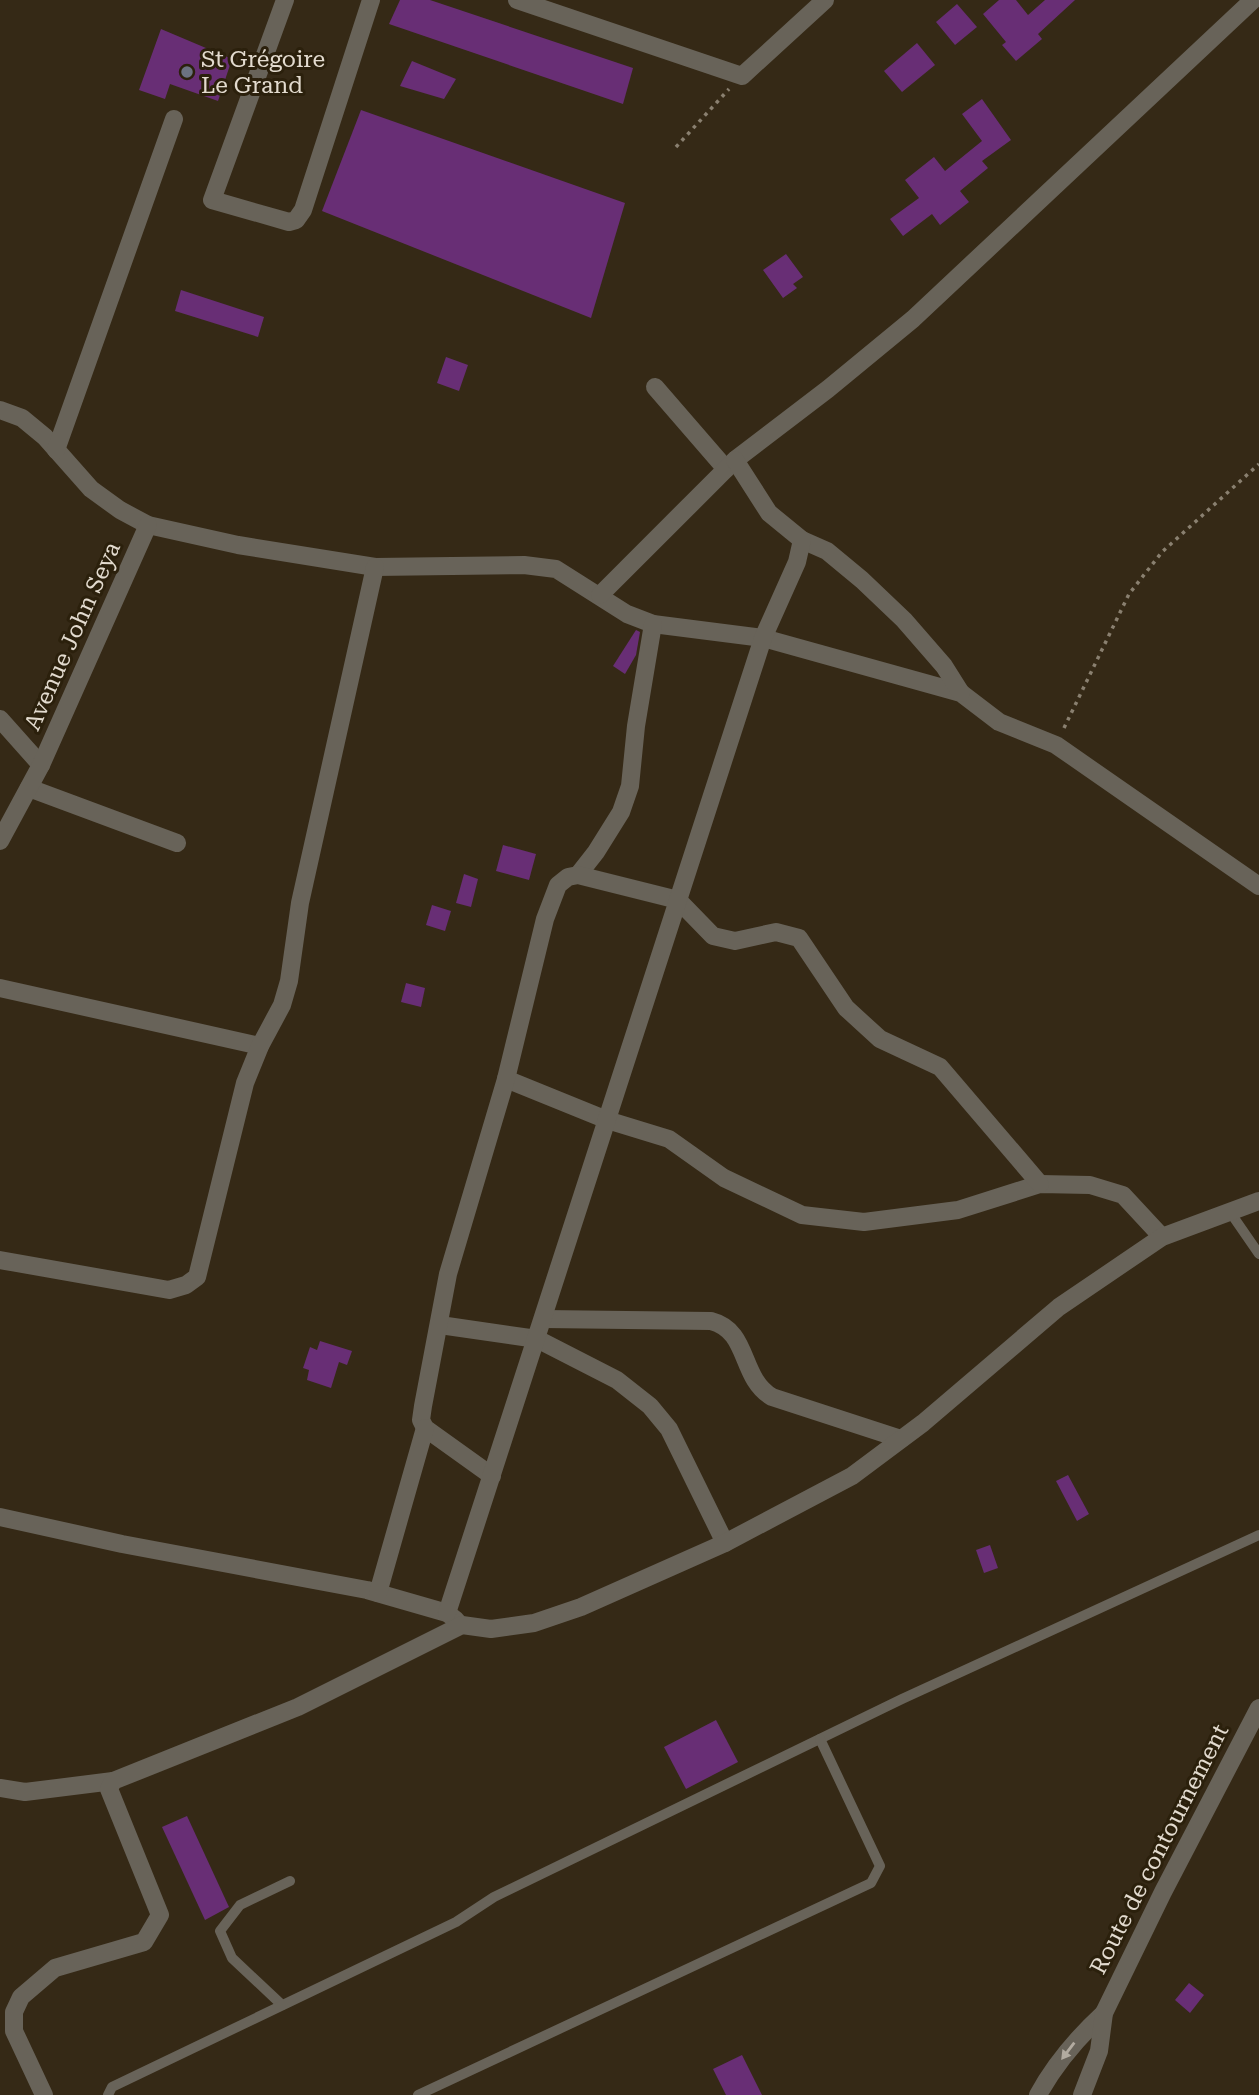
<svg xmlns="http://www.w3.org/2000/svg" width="1259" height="2095" font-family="'Roboto Serif',serif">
<rect width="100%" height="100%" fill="#352916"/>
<!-- building -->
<g fill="#682e75">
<path d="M400,0H430L633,68L623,104L389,24Z"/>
<path d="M999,0H1016L1028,15L1045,0H1075L1038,34L1042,39L1016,61L1002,45L1006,42L983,14Z"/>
<path d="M957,4L977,27L955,45L936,22Z"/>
<path d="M161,29L232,59L218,101L170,84L165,99L139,90Z"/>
<path d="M917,43L935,65L902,92L884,71Z"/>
<path d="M412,61L456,79L444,99L400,86Z"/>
<path d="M982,99L1011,140L982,161L988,168L960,191L969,202L940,225L932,214L903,236L890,219L919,198L905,180L934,157L945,171L982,141L962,114Z"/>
<path d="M361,110L625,203L591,318L322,211Z"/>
<path d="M786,254L803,277L793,284L797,288L783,298L763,270Z"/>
<path d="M181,290L264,317L258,337L175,311Z"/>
<path d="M446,357L468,365L459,391L437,383Z"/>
<path d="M636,630L640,632L636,655L625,674L613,666Z"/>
<path d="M503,845L536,854L529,880L496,871Z"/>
<path d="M464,874L478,879L471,907L456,903Z"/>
<path d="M432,905L451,911L445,931L426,925Z"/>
<path d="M406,983L425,988L421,1007L401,1002Z"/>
<path d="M320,1341L352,1351L347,1365L339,1362L331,1388L307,1380L309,1370L303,1368L310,1347L317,1350Z"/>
<path d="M1068,1475L1089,1514L1077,1521L1056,1481Z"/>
<path d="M990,1545L998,1568L984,1573L976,1550Z"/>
<path d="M716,1720L738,1762L686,1789L664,1747Z"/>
<path d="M187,1816L229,1907L205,1920L162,1827Z"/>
<path d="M1189,1983L1204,1995L1190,2013L1175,2000Z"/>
<path d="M742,2055L762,2095H726L713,2069Z"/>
</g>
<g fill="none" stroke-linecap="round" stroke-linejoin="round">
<!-- path -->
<g stroke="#8a8070" stroke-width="3.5" stroke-dasharray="3.5 5" stroke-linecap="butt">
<path d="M676,147L729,89"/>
<path d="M1064,728L1129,594L1162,552L1259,464"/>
</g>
<!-- service -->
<g stroke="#686359" stroke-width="10">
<path d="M1230,1212L1259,1254"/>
<path d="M282,2005L232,1958L220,1931L240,1905L290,1881"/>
<path d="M108,2095L112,2087L456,1922L494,1897L902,1699L1259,1535"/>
<path d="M418,2095L871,1883L880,1866L820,1739"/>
</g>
<!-- minor -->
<g stroke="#686359" stroke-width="18">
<path d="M285,0L212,200L289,222L296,220L303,210L371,0"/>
<path d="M517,0L742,76L825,0"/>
<path d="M655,387L726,469"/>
<path d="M0,410L22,418L45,437L91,489L120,510L148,525L238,545L375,567L524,565L556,569L627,614L653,624L763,638L961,693L999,722L1056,745L1259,886"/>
<path d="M56,450L174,119"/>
<path d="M802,540L827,551L862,580L904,620L944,666L961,693"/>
<path d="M600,595L735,460L828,389L913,319L1253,0"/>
<path d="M0,719L41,765"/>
<path d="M29,788L177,843"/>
<path d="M0,841L41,765L148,525"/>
<path d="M578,875L596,852L621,812L630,786L636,726L653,624"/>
<path d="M0,988L260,1046"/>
<path d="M506,1079L607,1120L669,1139L724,1178L802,1215L864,1222L958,1210L1040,1184L1090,1185L1123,1195L1162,1237"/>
<path d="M0,1260L169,1290L186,1285L197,1277L245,1083L260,1046L282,1005L289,981L300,903L375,567"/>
<path d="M543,1319L711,1321C750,1331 739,1377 772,1397L901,1439"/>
<path d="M440,1325L537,1339L617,1380L650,1406L669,1429L725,1543"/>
<path d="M492,1476L425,1428L421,1420L423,1406L448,1274L506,1079L545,919L558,885L568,877L578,875L678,900L713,936L735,941L776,932L799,938L846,1008L880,1039L940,1067L1040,1184"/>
<path d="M0,1517L122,1544L367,1590L447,1613L456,1620"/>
<path d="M378,1593L425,1428"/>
<path d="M447,1613L763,638L797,562L802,540L769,513L735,460"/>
<path d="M0,1788L25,1792L113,1781"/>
<path d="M44,2095L14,2031V2012L21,1997L55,1968L144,1942L160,1915L109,1789L113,1781L298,1707L462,1625L491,1629L534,1623L581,1607L725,1543L852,1476L923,1423L1059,1307L1162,1237L1259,1201"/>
</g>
<!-- tertiary -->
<g stroke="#686359" stroke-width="18">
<path d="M1038,2095C1055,2064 1078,2037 1104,2013"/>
<path d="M1082,2095L1099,2051L1104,2013L1163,1892L1259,1708"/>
</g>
</g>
<!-- one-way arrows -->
<defs><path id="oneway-solid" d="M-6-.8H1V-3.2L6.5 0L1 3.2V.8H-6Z" transform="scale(1.75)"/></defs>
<use fill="#b2aba0" href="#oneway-solid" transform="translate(1068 2051) rotate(127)"/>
<!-- markers -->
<circle fill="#6b7280" stroke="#2b200c" stroke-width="2.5" cx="187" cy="72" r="7"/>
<g text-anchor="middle" stroke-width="6" stroke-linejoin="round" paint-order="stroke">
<!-- poi labels -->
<g font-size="23" fill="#e3dbcf" stroke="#2b200c" text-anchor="start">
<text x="201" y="67">St Grégoire<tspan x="201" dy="26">Le Grand</tspan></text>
</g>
<!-- street labels -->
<g font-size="23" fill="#e3dbcf" stroke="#2b200c">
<text transform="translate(72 636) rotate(-66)" y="8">Avenue John Seya</text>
<text transform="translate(1159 1849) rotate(-63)" y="8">Route de contournement</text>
</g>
</g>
</svg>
